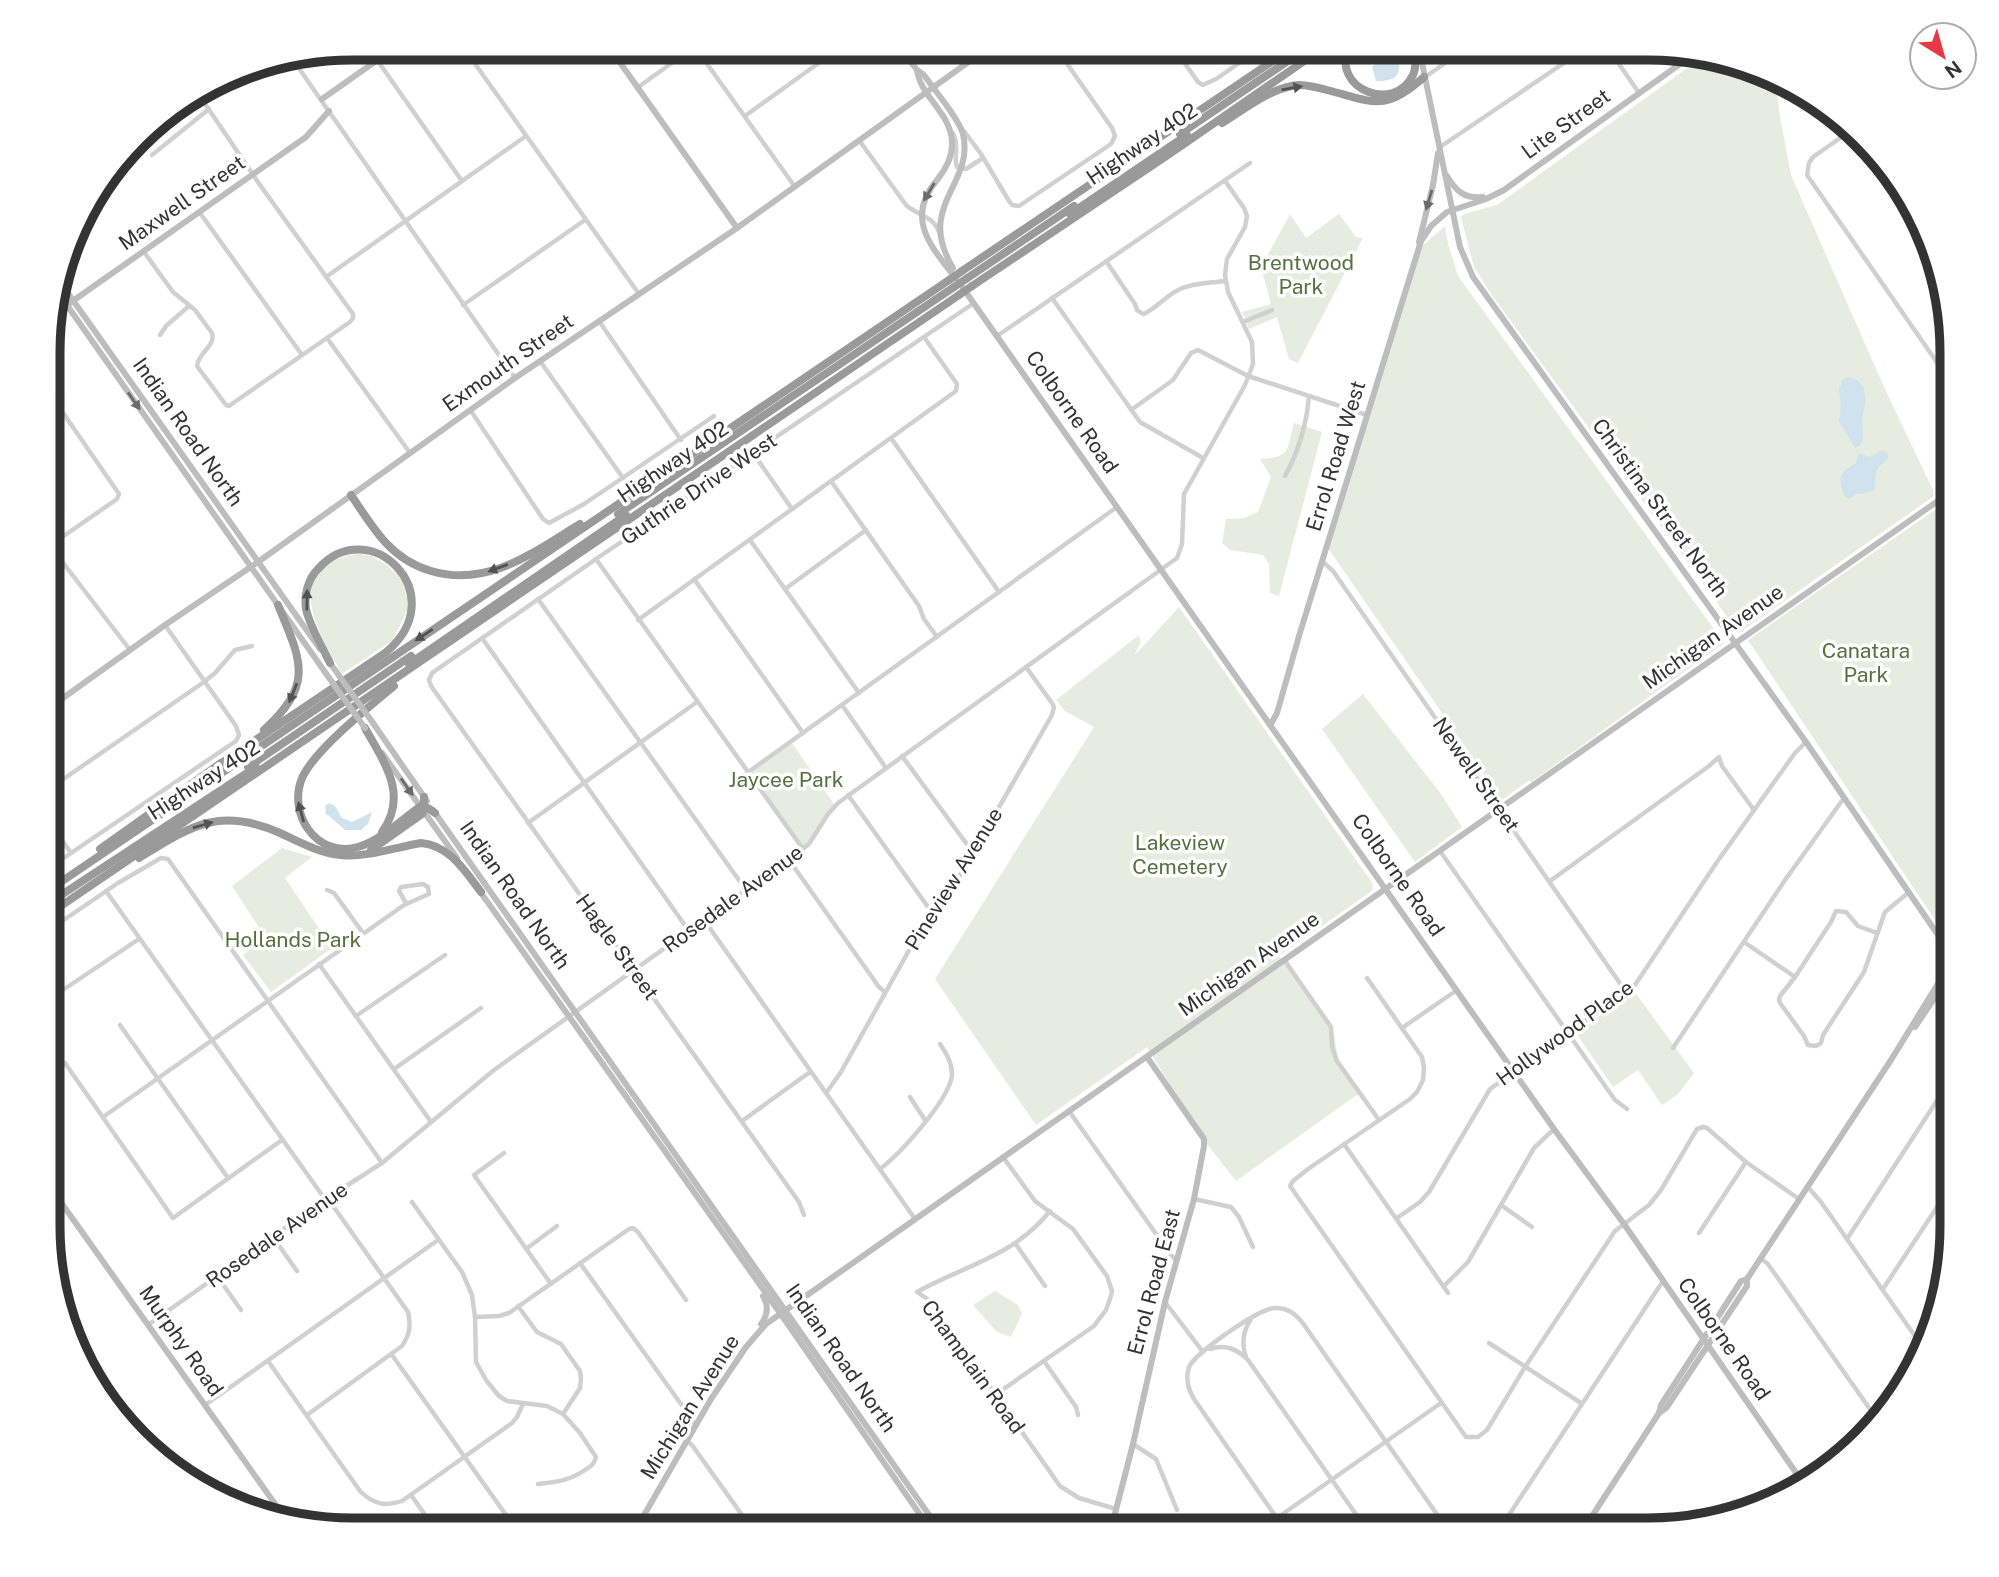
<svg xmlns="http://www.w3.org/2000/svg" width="1999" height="1577" font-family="'Public Sans',sans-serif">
<rect width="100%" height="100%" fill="#fff"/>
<!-- green -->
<g fill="#e6ecdf">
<path d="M1704,56L1764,70L1775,77L1780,117L1791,175L1884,387L1934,492L1933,494L1934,496L1739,633L1493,297L1474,267L1461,217L1464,214L1497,205Z"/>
<path d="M1290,214L1306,238L1339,214L1356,237L1363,238L1298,363L1289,359L1277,317L1249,329L1242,312L1271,304L1261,267Z"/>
<path d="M1445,226L1448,244L1458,276L1724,643L1530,783V780L1502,800L1328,548L1422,246Z"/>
<path d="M1294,423L1322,432L1279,596L1270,593L1269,564L1263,555L1230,550L1222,543L1226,519L1244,518L1258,512L1271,477L1260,459C1292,457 1286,451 1294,423Z"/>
<path d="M1952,498L1951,944L1748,640Z"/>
<path d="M357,553L371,556L387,565L400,578L409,594L408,609L393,640L342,674C326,644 291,594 326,565C333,559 348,556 357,553Z"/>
<path d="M1179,607L1373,884L1372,891L1279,956L1324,1018L1334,1034L1338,1059L1361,1092L1236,1181L1203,1139L1147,1047L1036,1125L935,979L1094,727L1065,711L1056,700L1139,635L1141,642L1134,656Z"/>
<path d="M1363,694L1441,794L1462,827L1415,862L1322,729Z"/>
<path d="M792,743L834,804L808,844L803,847L749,774Z"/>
<path d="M282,848L312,857L285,878L332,948L271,992L243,955L265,937L232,886Z"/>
<path d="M1634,991L1694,1073L1678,1094L1662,1105L1638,1070L1613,1087L1576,1033Z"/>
<path d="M995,1291L1018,1305L1022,1314L1011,1337L997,1332L973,1305Z"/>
</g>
<!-- water -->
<g fill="#cfe2ee">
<path d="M1380,48H1392L1398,52C1401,74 1400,81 1376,81L1372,67L1383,58Z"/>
<path d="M1848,377L1857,380L1863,386L1866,399L1862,420L1863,440L1860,445L1855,448L1839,421L1841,405L1839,390L1843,379Z"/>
<path d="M1881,451H1885L1888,455V459C1874,469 1876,473 1875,489L1871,492L1857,494L1849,499L1845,497C1837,477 1839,473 1856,463L1859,453L1870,457Z"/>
<path d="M329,803L335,806L342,818L352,822L372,812L368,824L361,830H345L328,815H326L325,806Z"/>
</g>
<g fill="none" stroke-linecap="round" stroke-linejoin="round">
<!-- street -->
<g stroke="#d0d0d0" stroke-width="4.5">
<path d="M368,47L462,181"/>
<path d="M463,47L639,294"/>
<path d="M695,47L795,187"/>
<path d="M1174,48L1198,82L1203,85L1216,79L1261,48"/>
<path d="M1244,48L1250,56"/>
<path d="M1608,48L1639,93"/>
<path d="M291,57L515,378"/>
<path d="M1425,77L1467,48"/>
<path d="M637,88L694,47"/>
<path d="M745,116L841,47"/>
<path d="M1853,129L1813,157L1809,163L1807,175L1952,384"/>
<path d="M964,131L981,154L1009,201L1012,205L1019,206L1111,144L1115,136L1112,128L1056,48"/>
<path d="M953,133C960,148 953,157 957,167L966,169L983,158"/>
<path d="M859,140L906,205C918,216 933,215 939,232"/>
<path d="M1440,147L1586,48"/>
<path d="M152,155L209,109"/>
<path d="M200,213L302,355"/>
<path d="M144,252L173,292L195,310L212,333C216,346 198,353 197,366L226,405L229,406L236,401L350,322L353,318V314L260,185L199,95"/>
<path d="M1106,261L1135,304L1137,310L1143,314C1153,311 1168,294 1180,289C1193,283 1211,283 1225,281"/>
<path d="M326,277L526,136"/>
<path d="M1052,298L1140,422L1203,458"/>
<path d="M463,305L585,220"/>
<path d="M599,321L681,440"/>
<path d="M1243,322L1272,310"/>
<path d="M160,335L166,326L189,306"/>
<path d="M997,336L1250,163"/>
<path d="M327,338L410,453"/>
<path d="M540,361L623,478"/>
<path d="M50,394L119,494L117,499L58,540L54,551L130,650"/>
<path d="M1131,410L1173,380L1191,353L1198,350L1248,376L1367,415"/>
<path d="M471,411L543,519L549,523L584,504L714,416"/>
<path d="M891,438L999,592"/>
<path d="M753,453L792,509"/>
<path d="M1285,476C1298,453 1307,423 1309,396"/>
<path d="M831,481L919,606L924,619L937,637"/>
<path d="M750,540L859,693"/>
<path d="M596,559L803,849"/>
<path d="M1322,561L1333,571L1626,992"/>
<path d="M694,579L803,733"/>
<path d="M785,589L866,530"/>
<path d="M538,599L746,890"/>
<path d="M638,620L956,391L957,384L924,337"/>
<path d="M482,638L689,931"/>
<path d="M842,705L886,768"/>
<path d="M902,756L966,843L974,850"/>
<path d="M747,773L1117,507"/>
<path d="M49,789L204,682L215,673L235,650L252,646"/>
<path d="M848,795L928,907L937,915"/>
<path d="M49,822L71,853"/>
<path d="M528,823L697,702"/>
<path d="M1440,851L1615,1100L1627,1109"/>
<path d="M789,860L879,987L885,992"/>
<path d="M49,868L236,741L239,735L236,726L165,625"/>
<path d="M1550,881C1603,843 1656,804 1709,766L1719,757L1722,766L1754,810"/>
<path d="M327,890L334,893L363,933"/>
<path d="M106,891L322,1195L331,1203L408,1312C411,1326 410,1334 402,1346L307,1415"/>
<path d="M704,920L915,1219"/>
<path d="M49,930L118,883L161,858L168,859L382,1163"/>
<path d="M1877,933L1858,926L1846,912L1836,911L1831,922L1795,977L1780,996L1779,1000L1780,1003L1804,1036L1808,1045L1816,1046L1821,1043L1823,1035L1864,972L1885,912L1909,892"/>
<path d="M1744,942L1795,977"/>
<path d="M1285,961L1331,1027L1332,1047L1337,1061L1379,1120"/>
<path d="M319,964L431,1122"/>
<path d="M1367,978L1422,1057L1424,1068L1423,1080L1417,1092L1410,1099L1308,1169L1293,1181L1290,1186L1466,1437H1478L1487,1430L1525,1367L1615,1231L1649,1205L1661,1190L1697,1129L1703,1127L1707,1128L1746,1162L1799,1199"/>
<path d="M48,1000L139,939"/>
<path d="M356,1016L445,955"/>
<path d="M120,1025L228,1178"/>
<path d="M1402,1028L1457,990"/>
<path d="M1673,1048L1785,880L1844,798"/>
<path d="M65,1063L173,1218L282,1140"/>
<path d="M394,1069L481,1008"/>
<path d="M826,1093L841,1072L912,945L937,915L1052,715L1054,707L1052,703L1026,667"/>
<path d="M910,1097L925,1120"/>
<path d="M1069,1111L1171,1255L1176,1260"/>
<path d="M103,1117L404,905L429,894L428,887L423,884L401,887L399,891L406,903"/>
<path d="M742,1121L810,1072"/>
<path d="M1344,1144L1448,1293"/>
<path d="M504,1153L474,1175L551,1284"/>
<path d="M880,1169C900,1154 951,1098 952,1074C952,1062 946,1053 940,1044"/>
<path d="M1807,1186L1821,1202L1924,1349"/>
<path d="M1194,1199L1231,1207L1239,1217L1253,1247"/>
<path d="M412,1202L462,1272L472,1295L475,1317L476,1362L486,1380L499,1396L507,1401L547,1406L563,1414L580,1433L596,1457C594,1465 591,1466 585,1470C569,1481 556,1482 538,1484"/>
<path d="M1501,1205L1532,1227"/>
<path d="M1050,1211C1013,1257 965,1265 917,1292L929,1300L1060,1486L1079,1498L1116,1509"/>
<path d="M804,1215L799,1202L431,686L429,680L432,673L596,559L974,303"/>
<path d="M1397,1218L1420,1202L1429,1192L1490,1089L1635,985L1717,862L1795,753L1806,742"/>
<path d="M1699,1233L1746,1162"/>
<path d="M273,1237L297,1271"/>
<path d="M1847,1239L1951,1079"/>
<path d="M1015,1243L1045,1286"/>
<path d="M526,1249L557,1226"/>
<path d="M1760,1258L1767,1263L1775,1274L1879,1422"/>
<path d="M580,1263L696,1425"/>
<path d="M217,1276L241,1310"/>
<path d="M1444,1286L1468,1262L1534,1148L1554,1129"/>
<path d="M1883,1289L1951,1186"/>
<path d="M1165,1302L1203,1352"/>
<path d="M518,1306L537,1332L561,1344L580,1371L581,1379L580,1388L563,1414"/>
<path d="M475,1317L499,1316L509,1313L629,1229L633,1228L638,1232L686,1300"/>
<path d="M148,1325L326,1199L382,1163L494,1070L788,860L809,844L828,814L838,803L1177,558L1182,544L1184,494L1245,385L1253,364L1252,342L1228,292L1225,275L1227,259L1245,227L1247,216L1244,208L1225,181"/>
<path d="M1915,1336L1937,1304"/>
<path d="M1489,1343L1581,1403"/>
<path d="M1210,1349C1226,1344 1237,1349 1248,1360L1367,1530"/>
<path d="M392,1355L516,1529"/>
<path d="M1246,1357C1241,1343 1243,1331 1251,1319"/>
<path d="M268,1361L360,1491C373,1504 385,1507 402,1501L512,1423L517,1417L523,1404"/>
<path d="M1044,1361L1076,1407L1078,1415"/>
<path d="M995,1395L1094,1326L1106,1310L1110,1299L1112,1291L1107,1276L1073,1229L1035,1201L1003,1157"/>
<path d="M205,1405L438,1240"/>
<path d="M124,1408L125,1421"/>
<path d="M687,1441L692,1445L752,1529"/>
<path d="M1133,1444L1156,1459L1177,1510"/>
<path d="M411,1495L435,1529"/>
<path d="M1264,1530L1277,1518L1441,1403"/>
<path d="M1285,1530L1194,1399C1188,1389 1185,1379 1189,1367C1195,1353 1258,1309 1274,1308C1286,1307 1295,1313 1302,1322L1448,1530"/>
<path d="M1499,1530L1663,1281"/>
</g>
<!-- secondary -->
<g stroke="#bdbdbd" stroke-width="6">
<path d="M609,47L737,228"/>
<path d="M900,48L917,70L924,75C935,91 958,117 963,134C975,185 915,205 953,268"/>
<path d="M1419,48L1460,247L1473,277L1806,742L1951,954"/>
<path d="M917,70C920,96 950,112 952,141C953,156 946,169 937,180C904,219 932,247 956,279"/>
<path d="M322,99L396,47"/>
<path d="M1447,176C1456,191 1464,199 1483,197"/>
<path d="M1419,242L1433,185L1438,153"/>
<path d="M60,282L320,649"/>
<path d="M963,288L1554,1129L1624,1224L1801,1480"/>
<path d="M57,291L332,682"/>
<path d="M50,317L306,137L329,111"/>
<path d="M328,660L340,677"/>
<path d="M49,708L165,625L258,562L515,378L737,228L988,48"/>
<path d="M373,723L427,801"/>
<path d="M1271,724L1277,713L1299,636L1421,241L1431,226L1447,212L1486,199L1504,190L1694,54"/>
<path d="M382,753L457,858"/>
<path d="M433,810L939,1529"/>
<path d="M479,890L780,1313L930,1529"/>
<path d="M1915,1027L1948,978L1947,973"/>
<path d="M48,1184L285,1518"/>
<path d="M761,1324C768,1315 769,1306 763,1296"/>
<path d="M1659,1413L1667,1407L1747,1286V1279"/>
<path d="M636,1529L711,1399L746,1347L766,1324L1952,491"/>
<path d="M1111,1529L1133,1444L1165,1302L1194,1199L1204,1146V1139L1147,1057"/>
<path d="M1583,1530L1659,1413L1661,1405L1741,1281L1747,1279L1891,1060L1942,977L1951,967"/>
</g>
<!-- highway -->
<g stroke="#9a9a9a" stroke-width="8">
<path d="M1348,48C1332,89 1394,114 1413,75C1417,67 1415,57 1416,48"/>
<path d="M1222,123C1245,109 1271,87 1299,85C1309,85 1320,88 1331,91C1375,103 1386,111 1424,77"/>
<path d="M1180,134L1307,48"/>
<path d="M1070,214L1187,135"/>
<path d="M962,271L1292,48"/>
<path d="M966,279L1074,206"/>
<path d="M972,286L1168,155L1323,48"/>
<path d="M351,495C362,511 373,529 386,543C399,557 414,566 431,571C488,588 534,552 580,524"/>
<path d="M618,514L954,287"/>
<path d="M409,664L626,515"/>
<path d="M394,686C369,707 317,748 303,776C286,812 316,859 358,847C381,840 401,820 421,806L428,808L435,813"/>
<path d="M365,728C384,762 409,795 382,832"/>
<path d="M264,730C315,683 301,661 278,605"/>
<path d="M217,766L385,653C456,595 369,511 318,569C308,579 304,594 306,609C310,627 322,646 330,663"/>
<path d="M248,767L411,656"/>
<path d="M100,849L221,763"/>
<path d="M371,850L422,814L424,809V797"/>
<path d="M139,858C191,826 219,806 280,833C300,842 319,853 341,855C364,858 397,847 421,843C449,845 465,871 481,892"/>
<path d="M49,890L949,280"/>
<path d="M49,903L256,767"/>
<path d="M49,914C353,709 655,501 959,295"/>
</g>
<!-- secondary-bridge -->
<g stroke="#bdbdbd" stroke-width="6">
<path d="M340,677L373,723"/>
<path d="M332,682L365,728"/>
</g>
<!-- highway-bridge -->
<g stroke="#9a9a9a" stroke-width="8">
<path d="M949,280L962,271"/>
<path d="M954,287L966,279"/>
<path d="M959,295L972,286"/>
</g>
</g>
<!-- one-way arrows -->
<defs><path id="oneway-solid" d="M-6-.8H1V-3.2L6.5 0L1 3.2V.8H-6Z" transform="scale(1.75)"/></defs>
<g fill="#525252">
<use href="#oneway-solid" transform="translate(1292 88) rotate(-10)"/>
<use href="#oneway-solid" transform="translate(498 568) rotate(160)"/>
<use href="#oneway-solid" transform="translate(307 600) rotate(-89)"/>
<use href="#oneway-solid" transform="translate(424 635) rotate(146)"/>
<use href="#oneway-solid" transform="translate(293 693) rotate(112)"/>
<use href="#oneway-solid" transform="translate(301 812) rotate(-105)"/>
<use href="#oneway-solid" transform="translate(203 825) rotate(-16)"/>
</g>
<g fill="#6a6a6a">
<use href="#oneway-solid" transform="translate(929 192) rotate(121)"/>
<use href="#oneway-solid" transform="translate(1429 200) rotate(106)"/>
<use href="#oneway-solid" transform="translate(134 401) rotate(55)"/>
<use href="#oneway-solid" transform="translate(407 787) rotate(55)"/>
</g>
<g text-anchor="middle" stroke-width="7" stroke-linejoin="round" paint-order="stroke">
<!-- street labels -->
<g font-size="21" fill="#333" stroke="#fff">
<text transform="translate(1566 124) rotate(-36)" y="7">Lite Street</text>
<text transform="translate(1142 144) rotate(-34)" y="7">Highway 402</text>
<text transform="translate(182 203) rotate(-35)" y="7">Maxwell Street</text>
<text transform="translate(508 363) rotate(-35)" y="7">Exmouth Street</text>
<text transform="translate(1072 412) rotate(55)" y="7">Colborne Road</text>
<text transform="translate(188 432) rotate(55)" y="7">Indian Road North</text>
<text transform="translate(1336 456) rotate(-73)" y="7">Errol Road West</text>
<text transform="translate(673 462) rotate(-34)" y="7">Highway 402</text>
<text transform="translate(699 489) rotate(-34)" y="7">Guthrie Drive West</text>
<text transform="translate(1660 508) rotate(54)" y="7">Christina Street North</text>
<text transform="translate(1713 637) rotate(-35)" y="7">Michigan Avenue</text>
<text transform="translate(1476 775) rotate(55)" y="7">Newell Street</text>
<text transform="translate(204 780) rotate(-33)" y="7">Highway 402</text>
<text transform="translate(1398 875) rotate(55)" y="7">Colborne Road</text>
<text transform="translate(954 879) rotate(-58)" y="7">Pineview Avenue</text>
<text transform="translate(515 895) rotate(55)" y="7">Indian Road North</text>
<text transform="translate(733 899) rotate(-36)" y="7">Rosedale Avenue</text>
<text transform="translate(617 947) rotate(54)" y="7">Hagle Street</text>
<text transform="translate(1249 964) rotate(-35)" y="7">Michigan Avenue</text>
<text transform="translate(1565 1033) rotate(-36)" y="7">Hollywood Place</text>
<text transform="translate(277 1235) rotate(-35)" y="7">Rosedale Avenue</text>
<text transform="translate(1154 1282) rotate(-75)" y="7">Errol Road East</text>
<text transform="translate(1724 1339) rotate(55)" y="7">Colborne Road</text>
<text transform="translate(181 1341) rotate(55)" y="7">Murphy Road</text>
<text transform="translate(841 1358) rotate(55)" y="7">Indian Road North</text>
<text transform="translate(973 1367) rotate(54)" y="7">Champlain Road</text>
<text transform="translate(690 1407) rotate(-58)" y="7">Michigan Avenue</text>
</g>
<!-- park labels -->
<g font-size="21" fill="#56703f" stroke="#fff">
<text x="1301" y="270">Brentwood<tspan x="1301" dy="24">Park</tspan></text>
<text x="1866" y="658">Canatara<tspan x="1866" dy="24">Park</tspan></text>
<text x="786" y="787">Jaycee Park</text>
<text x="1180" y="850">Lakeview<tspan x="1180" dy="24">Cemetery</tspan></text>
<text x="293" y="947">Hollands Park</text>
</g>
</g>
<!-- crop -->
<path d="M0 0H1999V1577H0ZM352 60H1648A292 292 0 0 1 1940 352V1226A292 292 0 0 1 1648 1518H352A292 292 0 0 1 60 1226V352A292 292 0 0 1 352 60Z" fill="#fff" fill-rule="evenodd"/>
<path fill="none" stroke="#333" stroke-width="9" d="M352 60H1648A292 292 0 0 1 1940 352V1226A292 292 0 0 1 1648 1518H352A292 292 0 0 1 60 1226V352A292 292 0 0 1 352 60Z"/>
<!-- north arrow -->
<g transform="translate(1943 56) rotate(143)"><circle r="33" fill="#ffffff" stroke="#adadad" stroke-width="2"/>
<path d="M0-5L12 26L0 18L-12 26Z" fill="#e63946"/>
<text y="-10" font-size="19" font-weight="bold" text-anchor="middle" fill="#333333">N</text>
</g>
</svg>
